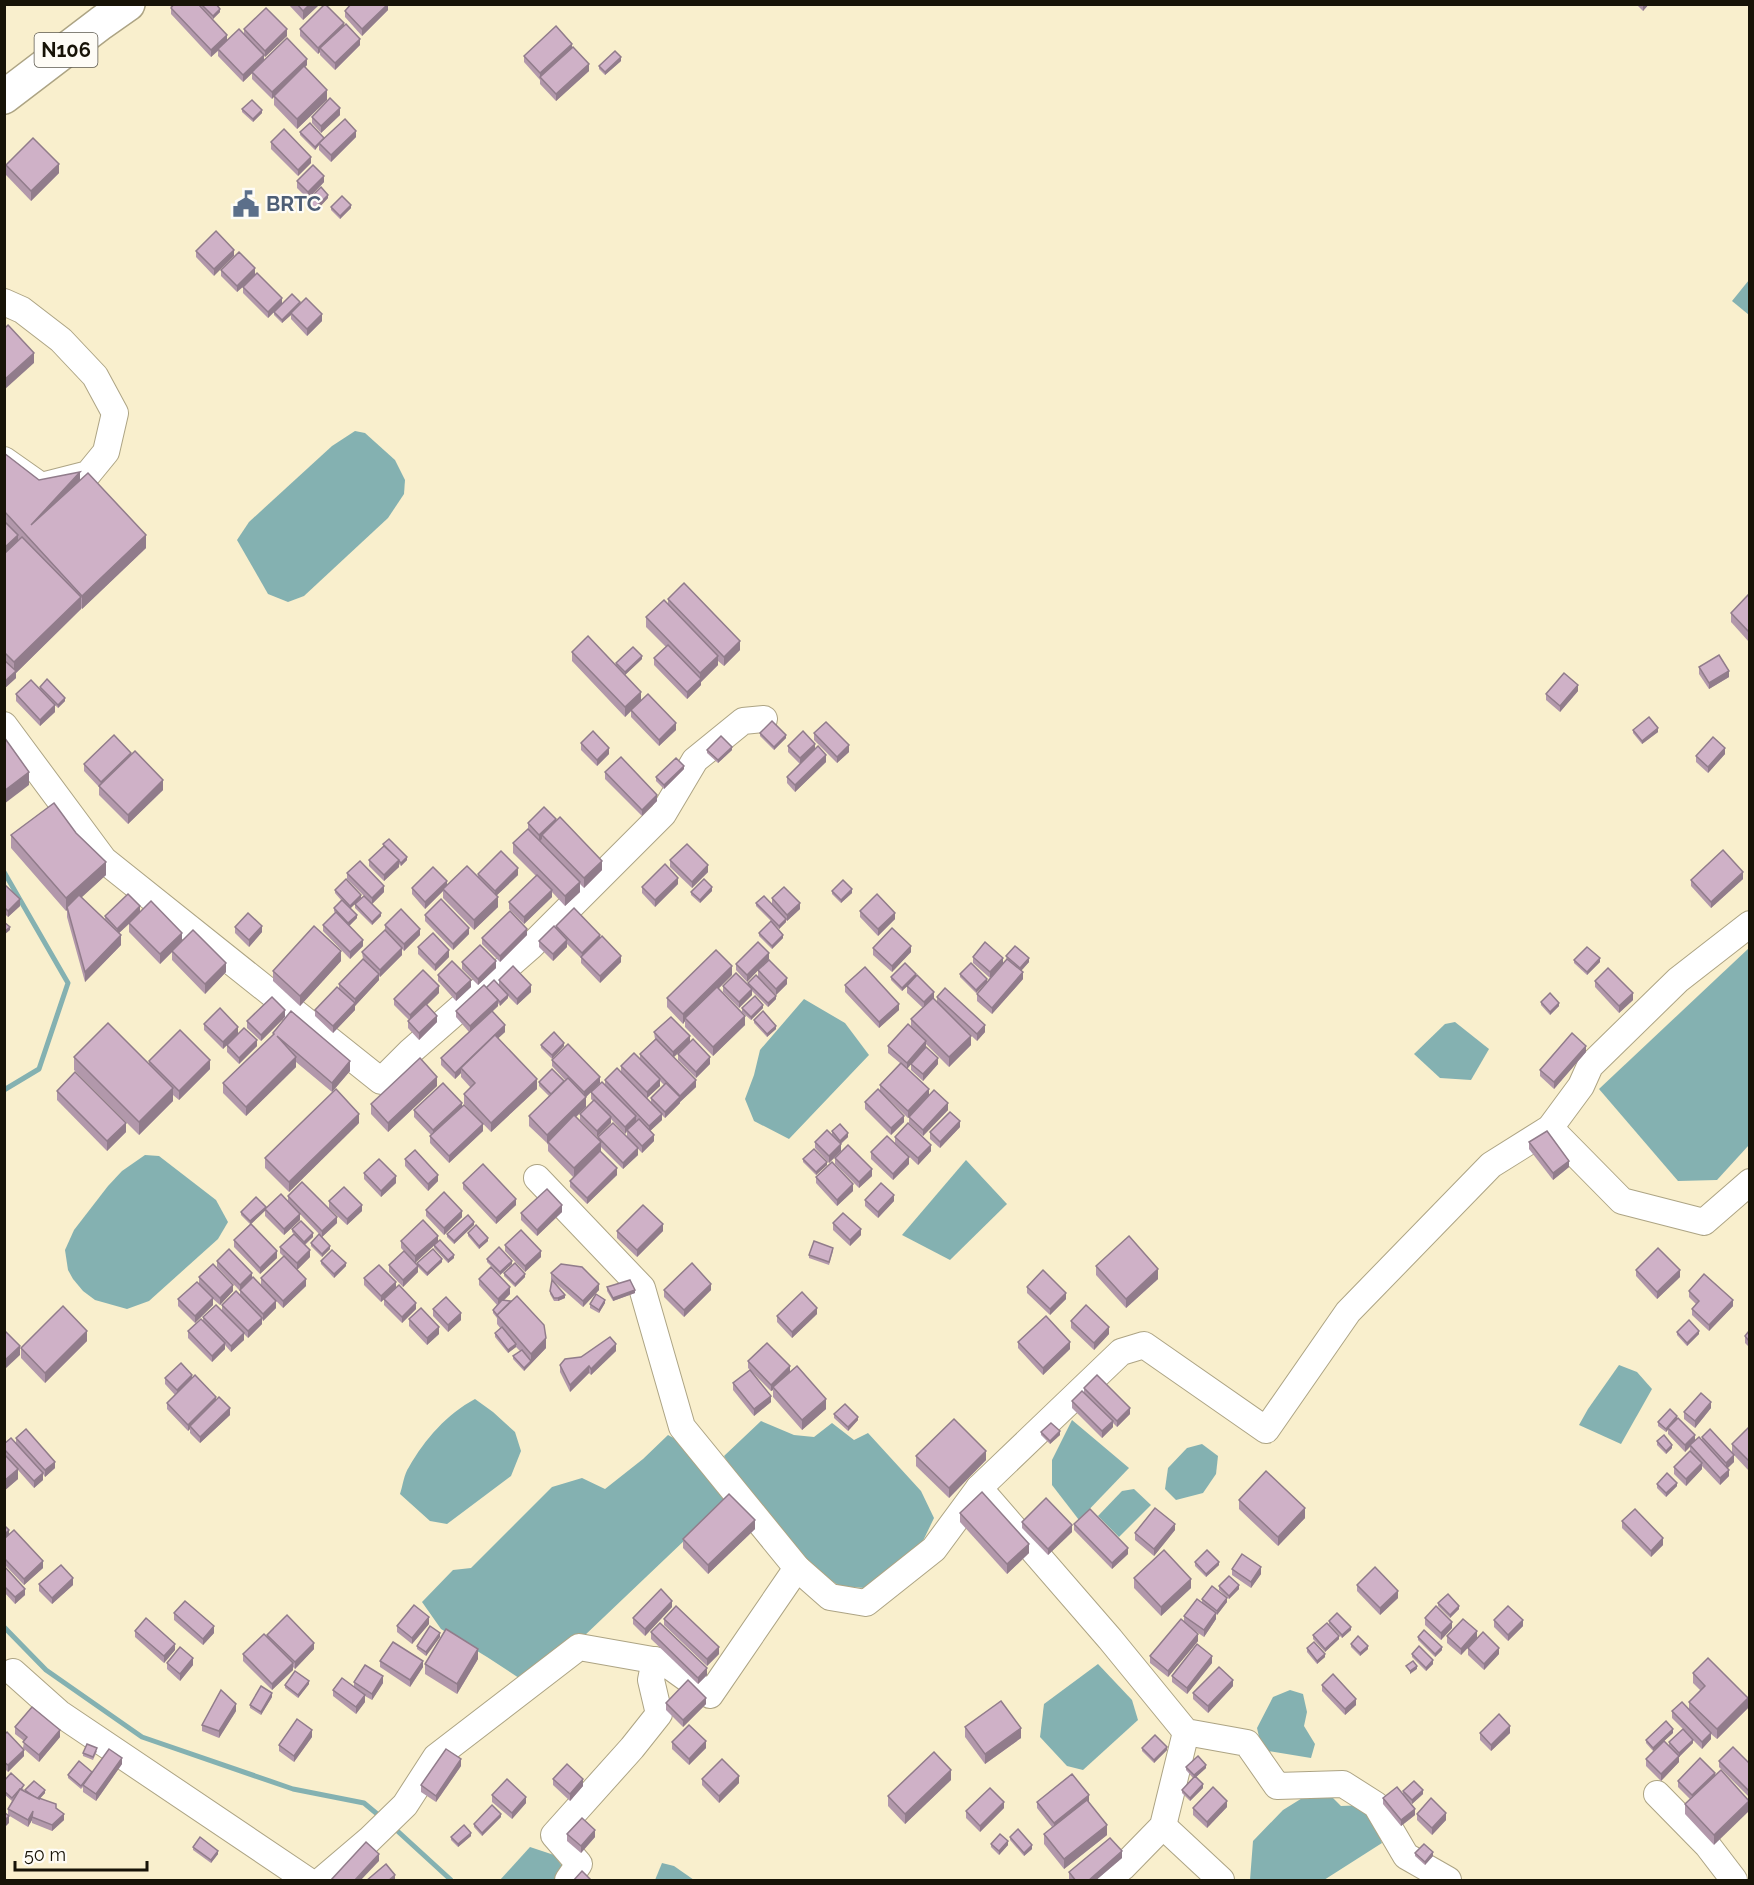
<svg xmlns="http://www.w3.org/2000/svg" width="1754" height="1885" font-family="Raleway,sans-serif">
<rect width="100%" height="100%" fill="#f9efcd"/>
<!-- water -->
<g fill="#84b1b1">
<path d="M1749,280V315L1732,301Z"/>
<path d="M355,431L365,433L395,460L405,480L404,494L388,518L304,596L288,602L268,594L237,540L249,522L332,446Z"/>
<path d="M1749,948V1145L1717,1180L1678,1181L1599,1089Z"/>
<path d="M804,999L845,1023L869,1055L789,1139L754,1121L745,1099L754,1075L760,1050Z"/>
<path d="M1455,1022L1489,1049L1471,1080L1440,1078L1414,1054L1445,1024Z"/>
<path d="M145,1155L159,1156L216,1200L228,1222L218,1239L149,1301L127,1309L95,1300L83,1291L73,1279L68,1270L65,1250L74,1230L108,1186L122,1171Z"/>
<path d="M966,1160L1007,1204L950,1260L902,1235Z"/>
<path d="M1619,1365L1637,1372L1652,1389L1621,1444L1579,1425L1588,1409Z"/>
<path d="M475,1399L493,1412L515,1432L521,1451L511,1476L447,1524L430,1521L400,1494C403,1485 404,1474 409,1467C425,1439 447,1414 475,1399Z"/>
<path d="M1072,1420L1129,1468L1079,1520L1052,1485V1460Z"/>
<path d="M761,1421L794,1435L814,1437L832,1423L854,1440L868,1433L921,1491L934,1518L921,1545L890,1572L864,1588L840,1586L812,1569L741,1484L724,1456Z"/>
<path d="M668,1435L681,1442L728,1499L583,1637L522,1680L487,1657L441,1629L422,1602L453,1570L471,1568L552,1487L582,1478L605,1489L643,1459Z"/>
<path d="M1202,1444L1218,1456L1216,1474L1203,1493L1176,1500L1165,1489L1168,1468L1187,1448Z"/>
<path d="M1134,1489L1151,1505L1119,1537L1098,1516L1122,1491Z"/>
<path d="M1098,1664L1132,1700L1138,1720L1083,1770L1067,1766L1040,1737L1044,1704Z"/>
<path d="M1290,1690L1303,1694L1307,1712L1304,1726L1315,1744L1311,1758L1262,1750L1257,1728L1273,1697Z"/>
<path d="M1312,1792L1329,1794L1341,1806L1366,1805L1382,1843L1324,1880H1250L1253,1841L1283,1810Z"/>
<path d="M530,1847L554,1855L564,1869L560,1880H500Z"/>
<path d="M662,1863L674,1866L694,1880H655Z"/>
</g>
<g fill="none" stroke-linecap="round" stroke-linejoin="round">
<!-- stream -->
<g stroke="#84b1b1" stroke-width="5">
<path d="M4,872L68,983L39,1069L4,1090"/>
<path d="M4,1627L46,1670L142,1737L293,1789L364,1803L382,1818"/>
<path d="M392,1826L451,1880"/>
</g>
<defs>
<g id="minor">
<path d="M4,302L22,310L61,340L95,376L115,413L106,452L88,474L41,486L4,460"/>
<path d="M4,725L104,860L381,1081L411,1051L530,947L663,814L695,760L743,721L764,719"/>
<path d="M1550,1128L1622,1201L1704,1222L1750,1182"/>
<path d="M537,1178L642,1288L682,1427L797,1568L830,1597L866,1603L934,1549L979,1488L1121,1352L1144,1345L1266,1430L1348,1312L1491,1165L1550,1128L1581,1086L1590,1066L1678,980L1750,924"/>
<path d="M979,1488L1110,1639L1186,1732L1247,1743L1277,1786L1343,1784L1376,1805L1406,1856L1448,1880"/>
<path d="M13,1672L59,1713L307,1880"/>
<path d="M1657,1794L1708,1846L1734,1880"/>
<path d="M1163,1826L1221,1880"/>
<path d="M322,1880L369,1840L405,1805L436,1757L579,1647L664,1662L710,1695L797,1568"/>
<path d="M568,1880L579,1864L554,1835L632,1748L659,1714L651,1680L655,1660"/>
<path d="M1106,1880L1123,1867L1163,1826L1186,1732"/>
</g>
<path id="highway" d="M4,97L101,23L128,4"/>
</defs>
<!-- minor casing -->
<use href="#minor" stroke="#ada484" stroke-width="28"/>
<!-- highway casing -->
<use href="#highway" stroke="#ada484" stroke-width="36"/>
<!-- minor -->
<use href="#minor" stroke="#fff" stroke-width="26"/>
<!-- highway -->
<use href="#highway" stroke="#fff" stroke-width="33"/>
</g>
<!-- wall -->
<g fill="#b298ab" fill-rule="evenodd">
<path d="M169,4H198L227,40L244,35V29L287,36L265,57L264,56V61L307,65L305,67L327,100L297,129L274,105V96L272,99L252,79V73L243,82L218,56V51L211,57L171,14V7Z"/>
<path d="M198,4H216L220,12L213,19Z"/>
<path d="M288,4H320L303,20Z"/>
<path d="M1636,4H1649L1643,11Z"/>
<path d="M388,10L362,36L345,17V11Z"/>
<path d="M344,26L360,45L335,70L320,55V52L318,54L300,36V29Z"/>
<path d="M572,48L589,71L556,101L540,84V80L524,62V56Z"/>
<path d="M621,61L605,75L599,69V66Z"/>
<path d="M242,109L262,113L253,122L242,112Z"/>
<path d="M340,115L321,133L312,123V117Z"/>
<path d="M300,132L324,139L356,137L331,162L319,150V145L315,150L300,135Z"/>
<path d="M271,142L311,163L298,176L271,149Z"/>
<path d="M6,165L59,173L31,201L6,175Z"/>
<path d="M297,181L324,182L308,199L297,188Z"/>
<path d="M328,198L315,212L307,204V201Z"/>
<path d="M331,207L351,208L340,219L331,210Z"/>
<path d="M216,231L214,276L196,257V251Z"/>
<path d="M221,270L255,275L282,304L300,302L322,321L307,336L291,319V315L282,323L274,315V312L268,318L243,293V287L237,292L221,276Z"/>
<path d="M4,453L39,480L80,481L146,548L82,609L81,608V609L16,673V678L4,689Z"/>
<path d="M1749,594V642L1731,622V613Z"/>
<path d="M668,599L740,650L724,666L718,661V665L701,682V685L687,699L654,665V658L666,647L646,627V617L668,603Z"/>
<path d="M572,652L641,700L676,730L659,746L631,717V711L625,717L572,661Z"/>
<path d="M642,659L625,675L616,666V663Z"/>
<path d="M1699,667L1729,677L1709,689L1699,674Z"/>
<path d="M40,687L65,701L58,708L55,705V712L40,726L16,701V694L40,690Z"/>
<path d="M1578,691L1560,712L1546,700V694Z"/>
<path d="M1633,730L1658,732L1642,744L1633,733Z"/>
<path d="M760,733L786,738L774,750L760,736Z"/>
<path d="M814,733L849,752L837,763L814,740Z"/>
<path d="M581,743L609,754L597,766L581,750Z"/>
<path d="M788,746L815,748L826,762L795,792L787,783V777L800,764L788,752Z"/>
<path d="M707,750H732L718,763L707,753Z"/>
<path d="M1725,754L1708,773L1696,762V756Z"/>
<path d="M131,755L163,790L128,824L99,795V787L84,771V764Z"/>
<path d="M684,769L664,789L656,781V777Z"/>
<path d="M605,772L657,801L642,816L605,779Z"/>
<path d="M556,821L602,870L584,888L580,884V892L565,906L552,892V897L524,924L509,909V902L536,876L513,853V843L528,829V823Z"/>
<path d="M11,835L106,875L81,897L105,920V916L140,912L226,972L205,994L172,960V952L160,964L129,932V924L119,933L121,945L85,982L67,917V910L66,911L11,848Z"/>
<path d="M383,844L407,860L401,866L399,864V867L384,881L369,866V860L383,847Z"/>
<path d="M670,860L708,872L692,888L670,867Z"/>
<path d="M347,873L384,892L372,904L381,916L372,925L355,908V904L364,896L347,879Z"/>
<path d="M478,874L518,875L496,896L498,907L474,930L443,898V891L425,909L412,894V888L447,885L478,878Z"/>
<path d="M1743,879L1711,908L1691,886V880Z"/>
<path d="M4,884L20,906L8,917L5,914L4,918Z"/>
<path d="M678,884L655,907L642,893V887Z"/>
<path d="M335,890L361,898L350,908L357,918L349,926L363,946L350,959L323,931V925L335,913L334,911V908L341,900L335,893Z"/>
<path d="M712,891L700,903L691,895V892Z"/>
<path d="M832,891L852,893L841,903L832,894Z"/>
<path d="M772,898L800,909L787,921L786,920V922L779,929L756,906V903L772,904Z"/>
<path d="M860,911L895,919L878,936L860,917Z"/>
<path d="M425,915L469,934L453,950L425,921Z"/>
<path d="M385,925L420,935L404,951L402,949V955L380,977L379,976V980L355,1006V1010L333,1033L315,1016V1010L339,988V984L363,959L362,952L385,931Z"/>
<path d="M556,926L600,938L621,962L600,983L581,963V958L567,944V947L553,961L539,947V941L556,929Z"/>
<path d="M235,927L262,932L249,947L235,933Z"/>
<path d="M759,933L783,938L772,949L759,936Z"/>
<path d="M527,935L500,962L482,944V938Z"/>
<path d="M418,947L449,957L435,971L418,954Z"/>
<path d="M873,948L911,952L892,972L873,955Z"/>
<path d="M1006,956L1029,962L1021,971L1023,979L992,1014L977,1001V994L990,978L973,963V957L1003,964L1007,960Z"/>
<path d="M769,959L787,984L776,995L758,977V970L747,982L736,970V964Z"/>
<path d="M1574,960L1600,962L1587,975L1574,963Z"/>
<path d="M341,961L300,1006L273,981V971Z"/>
<path d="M462,962L496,968L478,985L462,969Z"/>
<path d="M960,974L987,982L976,993L960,977Z"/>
<path d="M438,975L471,987L456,1001L438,981Z"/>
<path d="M732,975L719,988L745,1025L713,1056L685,1027V1021L683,1024L667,1007V998Z"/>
<path d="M891,977H916L937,1002V997L985,1032L977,1041L957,1022L971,1045L949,1067L926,1044V1047L938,1064L923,1081L911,1070V1064L907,1069L929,1095L948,1110L923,1136L909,1123V1117L908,1118L880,1091V1085L900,1063L888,1053V1046L911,1027V1019L923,1008L907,993V986L902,991L891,980Z"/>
<path d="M499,980L531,992L517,1005L508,996V998L500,1006L498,1003V1006L492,1012L505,1032L498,1038L537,1089L491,1132L464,1104V1094L471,1088L461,1077V1073L455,1079L441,1065V1058L469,1032L456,1017V1011L487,988L499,986Z"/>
<path d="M1595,981L1633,1000L1619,1013L1595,987Z"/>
<path d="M748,983L776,999L768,1007L752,991V995L739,1008L723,992V986L748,985Z"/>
<path d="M845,985L899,1010L879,1028L845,992Z"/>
<path d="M439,993L427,1005L437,1022L419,1040L408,1028V1021L409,1020L394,1005V999Z"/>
<path d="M1541,1002L1559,1006L1550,1015L1541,1005Z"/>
<path d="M742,1008H763L751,1020L742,1012Z"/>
<path d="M285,1017L261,1041L247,1028V1021Z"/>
<path d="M671,1017L674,1058L696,1087L680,1102V1101V1103L665,1118L662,1115V1120L650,1131L654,1141L642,1153L627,1137V1132L625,1134L611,1119V1123L597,1137L580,1120V1114L593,1101L591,1099V1092L605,1085V1080L621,1072V1066L640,1059V1054L655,1039L654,1032ZM660,1081L664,1085L651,1098V1103L647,1098L660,1086Z"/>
<path d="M754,1020L776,1029L767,1037L754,1023Z"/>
<path d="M204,1024L238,1034L223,1049L204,1030Z"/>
<path d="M273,1033L350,1071L332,1092L296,1062V1067L246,1116L223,1093V1083L273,1035Z"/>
<path d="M227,1045L257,1046L239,1064L227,1052Z"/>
<path d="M541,1045L564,1046L552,1059L541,1048Z"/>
<path d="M1586,1052L1554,1089L1540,1076V1070Z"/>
<path d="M678,1054L710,1064L696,1078L678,1060Z"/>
<path d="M74,1057L149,1064V1061L210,1069L179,1100L173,1095V1101L139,1135L74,1070Z"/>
<path d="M552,1060L600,1083L586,1097V1107L576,1117L598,1139V1137L638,1155L623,1169L601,1147V1152L617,1175L587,1204L570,1187V1181L574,1178L548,1151V1144L529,1126V1116L549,1096L539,1086V1082L564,1081L565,1080L552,1066Z"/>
<path d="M437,1086L388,1132L371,1114V1104Z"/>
<path d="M57,1091L126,1132L107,1151L57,1100Z"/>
<path d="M865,1102L904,1122L891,1135L865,1109Z"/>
<path d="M462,1107L483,1131L449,1163L430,1143V1136L431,1135L414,1117V1110Z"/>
<path d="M359,1123L289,1192L265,1168V1158Z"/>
<path d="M960,1127L940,1148L930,1139V1132Z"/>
<path d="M832,1131L848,1137L841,1144V1151L829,1163L815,1148V1142L832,1134Z"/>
<path d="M895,1137L931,1151L918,1165L895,1143Z"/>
<path d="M1529,1142L1569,1167L1553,1180L1529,1149Z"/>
<path d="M871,1152L909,1164L893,1180L871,1159Z"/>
<path d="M835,1158L872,1176L859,1188L835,1164Z"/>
<path d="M405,1159L438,1181L428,1191L405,1166Z"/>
<path d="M803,1159L827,1165L816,1175L803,1162Z"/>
<path d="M364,1173L396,1183L381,1197L364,1179Z"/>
<path d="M816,1177L853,1191L837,1206L816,1183Z"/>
<path d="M463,1183L516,1205L496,1224L463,1189Z"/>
<path d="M288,1196L337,1223L322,1237L330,1249L322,1257L311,1246V1243L319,1234L300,1214V1220L284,1235L265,1216V1210L251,1224L277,1258L260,1274L234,1247V1240L250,1224L241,1215V1212L266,1209L288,1202Z"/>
<path d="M865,1200L894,1201L878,1218L865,1206Z"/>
<path d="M329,1201L362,1211L347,1225L329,1208Z"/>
<path d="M426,1210L462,1217L444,1235L426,1216Z"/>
<path d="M562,1212L537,1236L521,1220V1213Z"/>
<path d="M833,1223L861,1235L850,1246L833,1230Z"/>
<path d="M474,1225L454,1244L447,1237V1234Z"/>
<path d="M292,1229L313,1237L305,1245L310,1257L297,1270L306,1286L283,1308L261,1285V1278L284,1257L280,1253V1247L294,1234L292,1232Z"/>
<path d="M617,1231H663L637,1257L617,1238Z"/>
<path d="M468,1233L488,1241L479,1249L468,1236Z"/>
<path d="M401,1241H438L454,1258L448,1263L434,1248V1245L415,1263L401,1248Z"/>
<path d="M505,1245L541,1257L525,1272L505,1251Z"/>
<path d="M833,1251L829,1265L809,1258V1255Z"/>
<path d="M487,1259L512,1264L500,1275L487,1262Z"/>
<path d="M217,1261L252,1278L276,1308L263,1321L262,1319V1324L248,1338L244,1334V1340L231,1352L225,1345V1349L212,1362L188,1338V1331L203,1321V1317L222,1311V1305L240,1295V1291L217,1267Z"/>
<path d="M321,1261L346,1266L334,1278L321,1264Z"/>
<path d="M442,1262L427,1276L418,1267V1272L403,1287L389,1272V1265H417V1263Z"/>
<path d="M1096,1266L1158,1279L1126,1308L1096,1275Z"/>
<path d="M1636,1270L1680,1277L1657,1299L1636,1276Z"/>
<path d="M504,1273L525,1277L515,1287L504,1276Z"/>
<path d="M551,1273L599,1290L583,1307L551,1279Z"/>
<path d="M199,1277L233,1291L220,1305L213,1299V1305L195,1323L178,1306V1299L199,1284Z"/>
<path d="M364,1278L396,1288L416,1309L402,1323L384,1305V1299L381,1302L364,1285Z"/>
<path d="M479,1279L510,1294L504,1300L546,1348L524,1371L513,1359V1356L520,1351L516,1347L508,1353L495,1337V1333L501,1329L497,1324V1318L493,1313V1310L497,1305L479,1285Z"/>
<path d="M607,1287L635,1293L613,1301L607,1291Z"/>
<path d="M1027,1287L1066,1299L1050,1315L1027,1293Z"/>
<path d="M664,1290H711L684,1317L664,1297Z"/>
<path d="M550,1291L565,1298L558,1301H554L550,1294Z"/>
<path d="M1689,1291L1733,1306L1709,1331L1692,1315V1309L1696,1304L1689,1297Z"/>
<path d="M605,1303L599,1313L590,1308V1304Z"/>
<path d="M433,1309L461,1320L448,1332L433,1316Z"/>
<path d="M817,1314L792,1338L777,1322V1316Z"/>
<path d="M409,1319L439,1334L427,1345L409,1326Z"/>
<path d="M1071,1321L1109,1334L1094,1350L1071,1328Z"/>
<path d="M1749,1331V1347L1745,1343V1336Z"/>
<path d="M1677,1332L1699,1334L1687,1346L1677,1335Z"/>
<path d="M87,1341L45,1383L21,1358V1348Z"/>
<path d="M1018,1342L1070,1349L1043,1375L1018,1348Z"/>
<path d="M616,1351L591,1375L589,1373L570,1392L560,1372V1365Z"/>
<path d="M748,1361L790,1372L826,1409L802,1430L773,1397V1390L771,1391L748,1368Z"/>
<path d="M165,1378H192L230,1415L200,1443L190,1433V1429L188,1431L167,1409V1403L175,1395L165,1384Z"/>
<path d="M733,1383L771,1402L754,1416L733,1390Z"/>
<path d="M1084,1388L1130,1414L1117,1427L1113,1423V1427L1102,1438L1072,1408V1401L1084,1392Z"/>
<path d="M1711,1408L1695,1428L1684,1419V1412Z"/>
<path d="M834,1414L858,1420L848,1431L834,1418Z"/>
<path d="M1677,1419L1695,1440H1702V1437L1732,1453V1444L1749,1427V1471L1734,1455V1462L1727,1468L1729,1476L1720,1485L1702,1466V1469L1686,1486L1674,1474V1467L1690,1452V1447L1685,1452L1668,1434V1430L1666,1432L1658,1426V1422Z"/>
<path d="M1041,1432L1060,1435L1050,1444L1041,1435Z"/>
<path d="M16,1438L55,1468L45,1477L43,1474V1480L34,1488L18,1470V1479L4,1491V1444L16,1443Z"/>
<path d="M1657,1441L1672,1448L1666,1454L1657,1445Z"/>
<path d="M916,1456L986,1460L949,1498L916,1466Z"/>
<path d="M1657,1484L1677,1486L1666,1497L1657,1488Z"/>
<path d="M1239,1500L1305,1518L1278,1546L1239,1509Z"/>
<path d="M960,1513L1029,1553L1007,1574L960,1522Z"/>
<path d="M1622,1521L1663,1545L1651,1557L1622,1528Z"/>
<path d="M1022,1522L1072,1532L1048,1555L1022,1528Z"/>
<path d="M1074,1524L1128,1554L1112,1569L1074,1530Z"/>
<path d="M4,1525L9,1534L43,1568L24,1585L4,1564Z"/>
<path d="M755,1529L708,1574L683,1548V1539Z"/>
<path d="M1175,1530L1154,1556L1135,1540V1533Z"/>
<path d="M1195,1562L1219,1565L1206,1577L1195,1566Z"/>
<path d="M4,1566L25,1595L15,1604L4,1592Z"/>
<path d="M1232,1569L1261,1574L1251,1588L1232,1575Z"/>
<path d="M1134,1578L1191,1588L1161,1616L1134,1588Z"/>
<path d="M39,1584L73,1585L52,1604L39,1591Z"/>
<path d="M1357,1585L1398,1598L1380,1615L1357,1591Z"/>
<path d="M1219,1586L1239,1589L1229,1599L1219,1590Z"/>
<path d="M1202,1599L1227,1602L1217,1615L1216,1614V1619L1204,1637L1188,1626L1198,1641L1168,1677L1150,1663V1656L1184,1622V1616L1202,1602Z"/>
<path d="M1438,1603L1459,1609L1450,1618L1438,1606Z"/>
<path d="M672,1607L645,1636L633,1624V1618Z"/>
<path d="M174,1613L214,1633L203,1645L174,1620Z"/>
<path d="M1425,1618L1452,1628L1441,1640L1425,1625Z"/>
<path d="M664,1619L719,1654L707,1666L664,1625Z"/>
<path d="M1494,1620L1523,1626L1508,1641L1494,1627Z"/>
<path d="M1329,1621L1351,1630L1342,1638L1329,1624Z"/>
<path d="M429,1624L412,1644L397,1632V1626Z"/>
<path d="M135,1631L175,1650L164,1663L135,1637Z"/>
<path d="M651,1632L707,1675L698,1684L651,1639Z"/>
<path d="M267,1635L314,1649L295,1669L293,1667V1670L272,1690L243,1661V1654L267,1637Z"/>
<path d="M1313,1635L1339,1639L1325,1652L1313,1639Z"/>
<path d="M1447,1636L1477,1638L1461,1655L1447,1643Z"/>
<path d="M440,1637L426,1656L417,1649V1646Z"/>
<path d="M1418,1637L1442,1650L1435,1657L1418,1640Z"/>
<path d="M1351,1644L1368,1649L1360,1656L1351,1647Z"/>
<path d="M1307,1648L1325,1657L1317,1664L1307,1652Z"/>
<path d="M1468,1648L1499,1654L1484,1670L1468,1655Z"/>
<path d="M1412,1654L1433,1664L1426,1671L1412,1657Z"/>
<path d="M478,1659L457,1694L425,1674V1664Z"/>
<path d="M380,1661L423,1667L410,1687L380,1667Z"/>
<path d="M167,1663L193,1665L180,1681L167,1669Z"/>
<path d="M1212,1663L1187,1694L1172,1682V1676Z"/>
<path d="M1693,1673L1748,1708L1717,1739L1711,1734V1739L1702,1749L1693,1740V1743L1679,1757V1762L1661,1781L1646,1766V1759L1660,1745L1653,1751L1646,1743V1740L1673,1733L1664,1741L1669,1746V1742L1683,1729L1672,1718V1711L1689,1710V1702L1701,1691L1693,1683Z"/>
<path d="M354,1682L383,1683L372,1700L365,1696V1702L356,1714L333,1696V1690L354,1686Z"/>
<path d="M309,1684L298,1698L285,1688V1685Z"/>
<path d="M1322,1685L1356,1705L1345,1715L1322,1691Z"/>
<path d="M1233,1686L1208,1713L1193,1699V1693Z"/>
<path d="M272,1697L261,1715L250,1708V1705Z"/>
<path d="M666,1703L706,1704L683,1727L666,1710Z"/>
<path d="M236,1711L219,1738L202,1731V1725Z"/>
<path d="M15,1727L60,1737L39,1762L23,1748L24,1741L15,1734Z"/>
<path d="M965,1727L1021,1738L985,1764L965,1737Z"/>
<path d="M1480,1733H1510L1491,1751L1480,1740Z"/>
<path d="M4,1735L24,1756L8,1772L4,1768Z"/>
<path d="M312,1737L294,1762L279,1751V1745Z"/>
<path d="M672,1742L706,1748L689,1765L672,1749Z"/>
<path d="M1142,1748L1167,1750L1154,1763L1142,1751Z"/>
<path d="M97,1751L93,1760L83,1756V1753Z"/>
<path d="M1719,1761L1749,1763V1797L1719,1767Z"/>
<path d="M122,1764L96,1801L83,1792V1787L81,1789L68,1778V1775L92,1772Z"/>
<path d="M461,1766L436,1802L421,1792V1785Z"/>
<path d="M1186,1767L1206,1768L1196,1777L1203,1788L1190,1801L1182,1793V1790L1193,1778L1186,1770Z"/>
<path d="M1715,1776L1714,1845L1685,1814V1804L1690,1799L1678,1787V1781Z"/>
<path d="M553,1779L583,1786L570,1801L553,1785Z"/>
<path d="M702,1779L739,1783L719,1803L702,1785Z"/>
<path d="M951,1780L905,1824L888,1806V1796Z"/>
<path d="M4,1781L24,1789L23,1790L25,1792V1790L45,1793L40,1798L56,1809L64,1820L52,1831L32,1823V1820L28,1827L8,1815V1809L12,1801L4,1794Z"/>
<path d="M1403,1791L1423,1794L1412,1804L1403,1794Z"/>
<path d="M492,1795L526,1803L512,1819L492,1802Z"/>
<path d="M1383,1798L1415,1815L1401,1826L1383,1804Z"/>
<path d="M1089,1801L1088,1802L1107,1835L1064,1869L1044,1844V1834L1052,1827L1037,1808V1802Z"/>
<path d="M1227,1807L1207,1828L1193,1815V1808Z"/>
<path d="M1004,1808L980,1832L966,1818V1811Z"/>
<path d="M1417,1814L1446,1820L1432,1835L1417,1820Z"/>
<path d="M501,1817L482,1836L474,1827V1824Z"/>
<path d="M567,1834L595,1837L581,1853L567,1841Z"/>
<path d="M471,1836L458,1847L451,1840V1837Z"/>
<path d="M1010,1837L1032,1849L1024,1856L1010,1840Z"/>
<path d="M991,1844L1008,1845L999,1855L991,1847Z"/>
<path d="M193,1847L218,1854L211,1863L193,1850Z"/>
<path d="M1415,1853L1433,1856L1425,1865L1415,1856Z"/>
<path d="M1122,1858L1095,1881H1071L1069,1879V1872Z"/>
</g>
<!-- shaded-wall -->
<g fill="#917c8b">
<path d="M310,4H320L303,20V11Z"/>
<path d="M388,4V10L362,36V29Z"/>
<path d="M1643,4H1649L1643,11Z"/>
<path d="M220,9V12L213,19V16Z"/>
<path d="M344,23V29L320,48V52L318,54V48Z"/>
<path d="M287,29V36L265,57V51Z"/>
<path d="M227,35V42L211,57V50Z"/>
<path d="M360,39V45L335,70V63Z"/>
<path d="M572,44V51L540,77V80V73Z"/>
<path d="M264,55V62L243,82V75Z"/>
<path d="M621,57V61L605,75V72Z"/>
<path d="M307,59V65L272,99V92Z"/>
<path d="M589,64V71L556,101V94Z"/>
<path d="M327,90V100L297,129V119Z"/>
<path d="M340,108V115L321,133V126Z"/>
<path d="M262,110V113L253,122V119Z"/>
<path d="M356,131V137L331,162V155Z"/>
<path d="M324,138V141L319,143V145L315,150V147Z"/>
<path d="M311,157V163L298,176V170Z"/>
<path d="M59,164V173L31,201V191Z"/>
<path d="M324,176V182L308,199V192Z"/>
<path d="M328,195V198L315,212V208Z"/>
<path d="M351,205V208L340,219V216Z"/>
<path d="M234,250V256L214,276V269Z"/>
<path d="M255,268V275L237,292V286Z"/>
<path d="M282,298V304L268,318V312Z"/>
<path d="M300,302L291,313V315L282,323V320Z"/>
<path d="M322,314V321L307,336V329Z"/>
<path d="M34,353V363L4,390V380Z"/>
<path d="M80,472V484L31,525Z"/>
<path d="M18,535V545L4,557V548Z"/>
<path d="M146,535V548L82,609V596Z"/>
<path d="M81,597V609L16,673V678L4,689V682L14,673V662Z"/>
<path d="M740,641V650L724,666V657Z"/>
<path d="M642,656V659L625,675V672Z"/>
<path d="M718,656V665L701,682V685L687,699V692L700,679V673Z"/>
<path d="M1729,671V677L1709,689V683Z"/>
<path d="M1578,685V691L1560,712V706Z"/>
<path d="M641,692V701L625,717V707Z"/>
<path d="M65,698V701L58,708V705Z"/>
<path d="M55,705V712L40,726V720Z"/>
<path d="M676,723V730L659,746V740Z"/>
<path d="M1658,728V732L1642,744V741Z"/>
<path d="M786,735V738L774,750V747Z"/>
<path d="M815,744V750L800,765V758Z"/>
<path d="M849,745V752L837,763V757Z"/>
<path d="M732,747V750L718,763V760Z"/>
<path d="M609,748V754L597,766V760Z"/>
<path d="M1725,748V754L1708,773V767Z"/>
<path d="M131,753V759L101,788V782Z"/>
<path d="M826,755V762L795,792V785Z"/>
<path d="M684,766V769L664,789V785Z"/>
<path d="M29,772V785L4,804V791Z"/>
<path d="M163,780V790L128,824V815Z"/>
<path d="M657,795V801L642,816V810Z"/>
<path d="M556,819V825L542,835V839L539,842V835Z"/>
<path d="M407,857V860L401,866V863Z"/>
<path d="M399,860V867L384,881V875Z"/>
<path d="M602,861V870L584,888V878Z"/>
<path d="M106,862V875L68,910L67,907V910L66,911V898Z"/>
<path d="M708,865V872L692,888V882Z"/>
<path d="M518,868V875L495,897V891Z"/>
<path d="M1743,872V879L1711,908V902Z"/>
<path d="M678,878V884L655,907V900Z"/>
<path d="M447,881V887L443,889V891L425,909V902Z"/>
<path d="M580,882V892L565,906V896Z"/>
<path d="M384,886V892L372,904V898Z"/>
<path d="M712,887V891L700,903V900Z"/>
<path d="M852,889V893L841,903V900Z"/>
<path d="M552,890V897L524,924V917Z"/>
<path d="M361,895V898L350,909V906Z"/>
<path d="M498,897V907L474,930V920Z"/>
<path d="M20,899V906L8,917V911Z"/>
<path d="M800,903V909L787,921V915Z"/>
<path d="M140,906V913L117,935V929Z"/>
<path d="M381,913V916L372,925V922Z"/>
<path d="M895,913V919L878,936V929Z"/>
<path d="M357,915V918L348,927V923Z"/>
<path d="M786,919V922L779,929V926Z"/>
<path d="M262,926V932L249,947V940Z"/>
<path d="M10,927V930L4,935V932Z"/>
<path d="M469,928V934L453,950V944Z"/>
<path d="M420,929V935L404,951V944Z"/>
<path d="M527,929V935L500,962V956Z"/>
<path d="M182,933V942L160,964V954Z"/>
<path d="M121,935V945L85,982V972Z"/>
<path d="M600,935V941L582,959V953Z"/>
<path d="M783,935V938L772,949V946Z"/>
<path d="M363,940V946L350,959V952Z"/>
<path d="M567,940V947L553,961V954Z"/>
<path d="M911,946V952L892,972V966Z"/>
<path d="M402,948V955L380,977V970Z"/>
<path d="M449,950V957L435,971V965Z"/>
<path d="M341,951V961L300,1006V996Z"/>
<path d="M769,953V959L747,982V975Z"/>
<path d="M621,956V962L600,983V976Z"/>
<path d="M1003,958V964L990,978V972Z"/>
<path d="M1029,958V962L1020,972V968Z"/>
<path d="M1600,958V962L1587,975V972Z"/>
<path d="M496,961V968L478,985V979Z"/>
<path d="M226,963V972L205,994V984Z"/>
<path d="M732,966V975L687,1020L685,1018V1021L683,1024V1014Z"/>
<path d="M1023,972V979L992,1014V1008Z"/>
<path d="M379,974V980L355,1006V1010L333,1033V1026L355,1003V999Z"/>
<path d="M916,974V978L902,991V988Z"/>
<path d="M787,978V984L776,995V989Z"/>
<path d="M987,979V982L976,993V990Z"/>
<path d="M471,980V987L456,1001V994Z"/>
<path d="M531,985V992L517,1005V999Z"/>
<path d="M439,986V993L410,1021V1015Z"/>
<path d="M752,989V995L739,1008V1002Z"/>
<path d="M934,992V998L924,1009V1002Z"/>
<path d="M1633,993V1000L1619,1013V1006Z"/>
<path d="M508,995V998L500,1006V1002Z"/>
<path d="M776,996V999L768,1007V1003Z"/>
<path d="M498,1000V1006L470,1032V1026Z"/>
<path d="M1559,1003V1006L1550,1015V1012Z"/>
<path d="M899,1004V1010L879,1028V1022Z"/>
<path d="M763,1005V1008L751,1020V1017Z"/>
<path d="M285,1010V1017L261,1041V1035Z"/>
<path d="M437,1016V1022L419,1040V1033Z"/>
<path d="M745,1016V1025L713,1056V1047Z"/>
<path d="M505,1025V1032L463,1071L461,1068V1073L455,1079V1073Z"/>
<path d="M985,1025V1032L977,1041V1034Z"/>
<path d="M776,1026V1029L767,1037V1034Z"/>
<path d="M238,1027V1034L223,1049V1042Z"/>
<path d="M690,1036V1042L673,1058V1052Z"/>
<path d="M971,1036V1045L949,1067V1057Z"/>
<path d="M257,1040V1046L239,1064V1058Z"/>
<path d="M926,1041V1047L907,1069V1063Z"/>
<path d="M564,1043V1046L552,1059V1055Z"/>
<path d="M1586,1046V1052L1554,1089V1082Z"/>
<path d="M296,1057V1067L246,1116V1107Z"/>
<path d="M710,1057V1064L696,1078V1072Z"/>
<path d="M938,1058V1064L923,1081V1074Z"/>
<path d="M210,1060V1069L179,1100V1091Z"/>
<path d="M350,1061V1071L332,1092V1083Z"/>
<path d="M437,1077V1086L388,1132V1123Z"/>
<path d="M600,1077V1083L584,1099V1092Z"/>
<path d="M537,1079V1089L491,1132V1123Z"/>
<path d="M660,1079V1086L647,1098V1092Z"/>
<path d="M696,1080V1087L680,1102V1096Z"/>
<path d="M173,1088V1101L139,1135V1122Z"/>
<path d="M929,1089V1096L908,1118V1111Z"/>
<path d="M586,1097V1107L549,1143L548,1142L547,1145V1135Z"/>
<path d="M680,1097V1103L665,1118V1112Z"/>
<path d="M462,1103V1109L433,1136V1130Z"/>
<path d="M948,1103V1110L923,1136V1130Z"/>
<path d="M359,1114V1123L289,1192V1182Z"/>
<path d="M662,1114V1120L649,1132V1126Z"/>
<path d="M636,1116V1123L627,1130L625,1134V1127Z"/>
<path d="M904,1116V1122L891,1135V1128Z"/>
<path d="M611,1117V1123L597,1137V1131Z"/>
<path d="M960,1121V1127L940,1148V1142Z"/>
<path d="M126,1123V1132L107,1151V1141Z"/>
<path d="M483,1124V1131L449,1163V1156Z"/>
<path d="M848,1133V1137L840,1144V1141Z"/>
<path d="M654,1135V1141L642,1153V1146Z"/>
<path d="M601,1142V1152L574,1178V1168Z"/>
<path d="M841,1144V1151L829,1163V1156Z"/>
<path d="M931,1145V1151L918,1165V1158Z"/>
<path d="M638,1148V1155L623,1169V1163Z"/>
<path d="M909,1157V1164L893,1180V1174Z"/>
<path d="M1569,1161V1167L1553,1180V1173Z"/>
<path d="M827,1162V1165L816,1175V1172Z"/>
<path d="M617,1168V1175L587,1204V1198Z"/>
<path d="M872,1169V1176L859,1188V1182Z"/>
<path d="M438,1175V1181L428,1191V1184Z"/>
<path d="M396,1176V1183L381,1197V1191Z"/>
<path d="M853,1184V1191L837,1206V1200Z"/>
<path d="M894,1195V1201L878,1218V1212Z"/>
<path d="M516,1199V1205L496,1224V1218Z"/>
<path d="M362,1205V1211L347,1225V1219Z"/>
<path d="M562,1205V1212L537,1236V1230Z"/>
<path d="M266,1207V1210L250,1225V1221Z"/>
<path d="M462,1211V1217L444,1235V1228Z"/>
<path d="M300,1214V1220L284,1235V1229Z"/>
<path d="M337,1217V1223L322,1237V1231Z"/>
<path d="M474,1222V1225L454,1244V1241Z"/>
<path d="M663,1224V1231L637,1257V1250Z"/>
<path d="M861,1229V1235L850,1246V1240Z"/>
<path d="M313,1233V1237L304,1245V1242Z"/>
<path d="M438,1236V1242L415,1263V1256Z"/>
<path d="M488,1238V1241L479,1249V1246Z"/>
<path d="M330,1246V1249L322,1257V1254Z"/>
<path d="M310,1250V1257L297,1270V1263Z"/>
<path d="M277,1251V1258L260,1274V1268Z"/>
<path d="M541,1251V1257L525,1272V1266Z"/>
<path d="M454,1255V1258L448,1263V1260Z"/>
<path d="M442,1259V1262L427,1276V1273Z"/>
<path d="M512,1261V1264L500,1275V1272Z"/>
<path d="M346,1263V1266L334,1278V1274Z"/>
<path d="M418,1266V1272L403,1287V1280Z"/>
<path d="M1158,1269V1279L1126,1308V1299Z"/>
<path d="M1680,1270V1277L1657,1299V1292Z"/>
<path d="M252,1273V1279L240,1291V1285Z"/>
<path d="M525,1274V1277L515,1287V1284Z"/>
<path d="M306,1279V1286L283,1308V1301Z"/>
<path d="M396,1282V1289L381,1302V1296Z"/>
<path d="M599,1284V1290L583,1307V1301Z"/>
<path d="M711,1284V1290L684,1317V1310Z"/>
<path d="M233,1285V1291L220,1305V1298Z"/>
<path d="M510,1287V1294L498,1306V1299Z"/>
<path d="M635,1290V1293L613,1301V1298Z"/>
<path d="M1066,1293V1299L1050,1315V1309Z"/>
<path d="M565,1295V1298L558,1301V1298Z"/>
<path d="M213,1298V1305L195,1323V1316Z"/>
<path d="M605,1300V1303L599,1313V1310Z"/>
<path d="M1733,1300V1306L1709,1331V1325Z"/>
<path d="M276,1301V1308L263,1321V1314Z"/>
<path d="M416,1303V1309L402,1323V1317Z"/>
<path d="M817,1308V1314L792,1338V1332Z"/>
<path d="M461,1313V1320L448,1332V1325Z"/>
<path d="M262,1318V1324L248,1338V1331Z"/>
<path d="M439,1327V1334L427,1345V1338Z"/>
<path d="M1109,1327V1334L1094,1350V1343Z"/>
<path d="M87,1331V1341L45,1383V1373Z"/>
<path d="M1699,1331V1334L1687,1346V1343Z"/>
<path d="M244,1333V1340L231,1352V1346Z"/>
<path d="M546,1338V1348L524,1371V1368L531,1361V1354Z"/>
<path d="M1070,1342V1349L1043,1375V1368Z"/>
<path d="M225,1343V1349L212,1362V1356Z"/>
<path d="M516,1344V1347L508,1353V1350Z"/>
<path d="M616,1344V1351L591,1375V1369Z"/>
<path d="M20,1346V1355L4,1370V1361Z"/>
<path d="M589,1366V1373L570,1392V1385Z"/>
<path d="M790,1366V1373L773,1387V1390L771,1391V1385Z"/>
<path d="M192,1375V1381L177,1397V1390Z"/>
<path d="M771,1396V1402L754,1416V1409Z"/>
<path d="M216,1397V1404L190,1426V1429L188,1431V1425Z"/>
<path d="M826,1399V1409L802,1430V1420Z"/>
<path d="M1711,1402V1408L1695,1428V1421Z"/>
<path d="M230,1408V1415L200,1443V1437Z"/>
<path d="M1130,1408V1414L1117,1427V1421Z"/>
<path d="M1677,1416V1419L1666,1432V1429Z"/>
<path d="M858,1417V1420L848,1431V1427Z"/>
<path d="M1113,1421V1427L1102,1438V1431Z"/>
<path d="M1060,1431V1435L1050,1444V1441Z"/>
<path d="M1695,1435V1441L1685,1452V1445Z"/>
<path d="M1672,1445V1448L1666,1454V1451Z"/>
<path d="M986,1451V1460L949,1498V1488Z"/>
<path d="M1734,1455V1462L1726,1470V1463Z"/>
<path d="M55,1462V1468L45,1477V1470Z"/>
<path d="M1702,1463V1469L1686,1486V1479Z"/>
<path d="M18,1469V1479L4,1491V1481Z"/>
<path d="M1729,1470V1476L1720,1485V1478Z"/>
<path d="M43,1473V1480L34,1488V1481Z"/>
<path d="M1677,1483V1486L1666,1497V1493Z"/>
<path d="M1305,1508V1518L1278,1546V1537Z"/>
<path d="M755,1520V1529L708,1574V1565Z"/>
<path d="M1175,1524V1530L1154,1556V1549Z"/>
<path d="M1072,1525V1532L1048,1555V1549Z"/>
<path d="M9,1530V1537L4,1541V1535Z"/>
<path d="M1663,1538V1545L1651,1557V1551Z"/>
<path d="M1029,1544V1553L1007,1574V1564Z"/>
<path d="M1128,1548V1554L1112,1569V1563Z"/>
<path d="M43,1561V1568L24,1585V1579Z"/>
<path d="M1219,1562V1565L1206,1577V1574Z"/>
<path d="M1261,1567V1574L1251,1588V1582Z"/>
<path d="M73,1578V1585L52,1604V1598Z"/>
<path d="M1191,1579V1588L1161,1616V1607Z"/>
<path d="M1239,1585V1589L1229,1599V1596Z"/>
<path d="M25,1589V1595L15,1604V1597Z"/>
<path d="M1398,1591V1598L1380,1615V1608Z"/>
<path d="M1227,1598V1602L1217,1615V1611Z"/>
<path d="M672,1601V1607L645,1636V1629Z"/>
<path d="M1459,1606V1609L1450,1618V1615Z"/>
<path d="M1216,1613V1619L1204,1637V1630Z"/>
<path d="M429,1617V1624L412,1644V1638Z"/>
<path d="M1523,1620V1626L1508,1641V1635Z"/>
<path d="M1452,1622V1628L1441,1640V1633Z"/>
<path d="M214,1626V1633L203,1645V1639Z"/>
<path d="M1351,1627V1630L1342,1638V1635Z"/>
<path d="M1477,1631V1638L1461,1655V1649Z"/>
<path d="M440,1633V1637L426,1656V1652Z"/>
<path d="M1198,1634V1641L1168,1677V1671Z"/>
<path d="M1339,1636V1639L1325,1652V1649Z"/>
<path d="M314,1643V1649L295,1669V1662Z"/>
<path d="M175,1644V1650L164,1663V1656Z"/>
<path d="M1368,1646V1649L1360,1656V1653Z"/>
<path d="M719,1647V1654L707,1666V1659Z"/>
<path d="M1442,1647V1650L1435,1657V1654Z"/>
<path d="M1499,1648V1654L1484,1670V1664Z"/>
<path d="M478,1649V1659L457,1694V1684Z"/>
<path d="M1325,1654V1657L1317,1664V1661Z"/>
<path d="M1212,1656V1663L1187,1694V1688Z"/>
<path d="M193,1658V1665L180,1681V1674Z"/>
<path d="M1433,1660V1664L1426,1671V1668Z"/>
<path d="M423,1661V1667L410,1687V1680Z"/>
<path d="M293,1663V1670L272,1690V1684Z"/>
<path d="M1417,1666V1669L1410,1674V1671Z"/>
<path d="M707,1668V1675L698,1684V1678Z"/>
<path d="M383,1676V1683L372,1700V1694Z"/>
<path d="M1233,1680V1686L1208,1713V1706Z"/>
<path d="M309,1681V1684L298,1698V1695Z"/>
<path d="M272,1693V1697L261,1715V1712Z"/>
<path d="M365,1695V1702L356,1714V1707Z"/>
<path d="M706,1698V1704L683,1727V1720Z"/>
<path d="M1748,1698V1708L1717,1739V1729Z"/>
<path d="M1356,1699V1705L1345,1715V1709Z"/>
<path d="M236,1704V1711L219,1738V1731Z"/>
<path d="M1510,1726V1733L1491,1751V1745Z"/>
<path d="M1021,1728V1738L985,1764V1754Z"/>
<path d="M1673,1729V1733L1653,1751V1748Z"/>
<path d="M60,1730V1737L39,1762V1755Z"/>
<path d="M312,1730V1737L294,1762V1756Z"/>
<path d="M1711,1733V1739L1702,1749V1742Z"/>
<path d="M1693,1740V1743L1679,1757V1753Z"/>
<path d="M706,1741V1748L689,1765V1759Z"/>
<path d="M1167,1747V1750L1154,1763V1760Z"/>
<path d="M24,1750V1756L8,1772V1765Z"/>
<path d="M1679,1756V1762L1661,1781V1774Z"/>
<path d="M122,1758V1764L96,1801V1794Z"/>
<path d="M461,1759V1766L436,1802V1796Z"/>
<path d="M1206,1765V1768L1194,1779V1775Z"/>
<path d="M951,1770V1780L905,1824V1814Z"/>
<path d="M1715,1773V1779L1692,1802V1795Z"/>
<path d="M739,1776V1783L719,1803V1796Z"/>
<path d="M583,1779V1786L570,1801V1794Z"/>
<path d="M1203,1784V1788L1190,1801V1798Z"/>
<path d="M45,1790V1793L36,1803V1800Z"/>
<path d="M1423,1790V1794L1412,1804V1800Z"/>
<path d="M1089,1795V1801L1054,1829V1823Z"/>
<path d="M526,1797V1803L512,1819V1813Z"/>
<path d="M1227,1801V1807L1207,1828V1822Z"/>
<path d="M1749,1801V1811L1714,1845V1835Z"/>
<path d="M1004,1802V1808L980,1832V1826Z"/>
<path d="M1415,1809V1815L1401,1826V1820Z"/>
<path d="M33,1811L32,1820L28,1827V1820Z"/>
<path d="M1446,1813V1820L1432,1835V1828Z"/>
<path d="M64,1814V1820L52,1831V1825Z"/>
<path d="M501,1814V1817L482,1836V1833Z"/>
<path d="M9,1816V1823L4,1828V1821Z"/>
<path d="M1107,1825V1835L1064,1869V1859Z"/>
<path d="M595,1830V1837L581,1853V1846Z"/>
<path d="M471,1833V1836L458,1847V1844Z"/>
<path d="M1008,1841V1845L999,1855V1851Z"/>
<path d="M1032,1845V1849L1024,1856V1853Z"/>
<path d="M218,1851V1854L211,1863V1860Z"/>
<path d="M1122,1851V1858L1095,1881H1088Z"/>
<path d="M1433,1852V1856L1425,1865V1862Z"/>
<path d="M379,1854V1861L360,1881H354Z"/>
<path d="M395,1875V1881H388Z"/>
</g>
<!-- building -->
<g fill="#cfb1c7" stroke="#917c8b" stroke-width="1.5">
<path d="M174,4H198L227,35L211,50L171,8Z"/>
<path d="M201,4H216L220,9L213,16Z"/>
<path d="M297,4H310L303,11Z"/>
<path d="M325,4L344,23L318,48L300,29Z"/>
<path d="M351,4H388L362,29L345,11Z"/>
<path d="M266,8L287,29L265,51L244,29Z"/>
<path d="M346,24L360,39L335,63L320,48Z"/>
<path d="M556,26L572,44L540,73L524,56Z"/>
<path d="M239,29L264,55L243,75L218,49Z"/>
<path d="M287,38L307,59L272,92L252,72Z"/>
<path d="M573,47L589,64L556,94L540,77Z"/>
<path d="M615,51L621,57L605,72L599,66Z"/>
<path d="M304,66L327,90L297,119L274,96Z"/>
<path d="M330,98L340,108L321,126L312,117Z"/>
<path d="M252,100L262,110L253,119L242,109Z"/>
<path d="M345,119L356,131L331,155L319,143Z"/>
<path d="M310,123L324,138L315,147L300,132Z"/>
<path d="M284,129L311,157L298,170L271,142Z"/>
<path d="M33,138L59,164L31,191L6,165Z"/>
<path d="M313,165L324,176L308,192L297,181Z"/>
<path d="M321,187L328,195L315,208L307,201Z"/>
<path d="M342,196L351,205L340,216L331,207Z"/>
<path d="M216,231L234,250L214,269L196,251Z"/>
<path d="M239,252L255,268L237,286L221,270Z"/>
<path d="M257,273L282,298L268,312L243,287Z"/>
<path d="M292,294L300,302L282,320L274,312Z"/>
<path d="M306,298L322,314L307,329L291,313Z"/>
<path d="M8,325L34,353L4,380V329Z"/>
<path d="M4,453L39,480L80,472L31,525L88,473L146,535L82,596L4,511Z"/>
<path d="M4,521L18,535L4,548Z"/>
<path d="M22,537L81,597L14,662L4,652V554Z"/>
<path d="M684,583L740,641L724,657L668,599Z"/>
<path d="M1749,594V632L1731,613Z"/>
<path d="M664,600L718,656L700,673L646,617Z"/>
<path d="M588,636L641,692L625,707L572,652Z"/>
<path d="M668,645L701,679L687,692L654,658Z"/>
<path d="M633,647L642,656L625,672L616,663Z"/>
<path d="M1719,655L1729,671L1709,683L1699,667Z"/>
<path d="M4,660L16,671L4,682Z"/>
<path d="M1564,673L1578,685L1560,706L1546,694Z"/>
<path d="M47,679L65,698L58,705L40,687Z"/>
<path d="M31,680L55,705L40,720L16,694Z"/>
<path d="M648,694L676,723L659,740L631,710Z"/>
<path d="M1649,717L1658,728L1642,741L1633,730Z"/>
<path d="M772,721L786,735L774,747L760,733Z"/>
<path d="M826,722L849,745L837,757L814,733Z"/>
<path d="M593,731L609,748L597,760L581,743Z"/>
<path d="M803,731L815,744L800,758L788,746Z"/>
<path d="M114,735L131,753L101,782L84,764Z"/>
<path d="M721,736L732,747L718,760L707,750Z"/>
<path d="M4,737L29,772L4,791Z"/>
<path d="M1713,737L1725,748L1708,767L1696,756Z"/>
<path d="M818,746L826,755L795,785L787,777Z"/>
<path d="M135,751L163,780L128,815L99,786Z"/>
<path d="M621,757L657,795L642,810L605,772Z"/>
<path d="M676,758L684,766L664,785L656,777Z"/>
<path d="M54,803L76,833L106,862L66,898L11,835Z"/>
<path d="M544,807L556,819L539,835L528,823Z"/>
<path d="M560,817L602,861L584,878L542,835Z"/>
<path d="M528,829L580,882L565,896L513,843Z"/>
<path d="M389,839L407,857L401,863L383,844Z"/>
<path d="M687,844L708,865L692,882L670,860Z"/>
<path d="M384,846L399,860L384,875L369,860Z"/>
<path d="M1723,850L1743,872L1711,902L1691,880Z"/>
<path d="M501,851L518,868L495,891L478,874Z"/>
<path d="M360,861L384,886L372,898L347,873Z"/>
<path d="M665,864L678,878L655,900L642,887Z"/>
<path d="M467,866L498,897L474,920L443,889Z"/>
<path d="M433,867L447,881L425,902L412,888Z"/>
<path d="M537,875L552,890L524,917L509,902Z"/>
<path d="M346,879L361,895L350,906L335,890Z"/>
<path d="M704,879L712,887L700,900L691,892Z"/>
<path d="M843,880L852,889L841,900L832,891Z"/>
<path d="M4,884L20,899L8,911L4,907Z"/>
<path d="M784,887L800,903L787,915L772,898Z"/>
<path d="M128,894L140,906L117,929L105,916Z"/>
<path d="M877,894L895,913L878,929L860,911Z"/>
<path d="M79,895L121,935L85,972L67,907Z"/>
<path d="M364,896L381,913L372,922L355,904Z"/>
<path d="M764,896L786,919L779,926L756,903Z"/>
<path d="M441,899L469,928L453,944L425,915Z"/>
<path d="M342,900L357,915L348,923L334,908Z"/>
<path d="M151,901L182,933L160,954L129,923Z"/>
<path d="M574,908L600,935L582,953L556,926Z"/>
<path d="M401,909L420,929L404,944L385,925Z"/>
<path d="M510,911L527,929L500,956L482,938Z"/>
<path d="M336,912L363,940L350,952L323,925Z"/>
<path d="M248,913L262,926L249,940L235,927Z"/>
<path d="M771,921L783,935L772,946L759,933Z"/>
<path d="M4,922L10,927L4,932Z"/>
<path d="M314,926L341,951L300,996L273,971Z"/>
<path d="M554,926L567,940L553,954L539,941Z"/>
<path d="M892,928L911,946L892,966L873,948Z"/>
<path d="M193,930L226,963L205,984L172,951Z"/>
<path d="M385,930L402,948L380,970L362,952Z"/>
<path d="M433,933L449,950L435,965L418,947Z"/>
<path d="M602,936L621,956L600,976L581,957Z"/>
<path d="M758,942L769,953L747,975L736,964Z"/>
<path d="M985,942L1003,958L990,972L973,957Z"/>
<path d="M480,945L496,961L478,979L462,962Z"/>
<path d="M1015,946L1029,958L1020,968L1006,956Z"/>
<path d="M1587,947L1600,958L1587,972L1574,960Z"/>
<path d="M716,950L732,966L683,1014L667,998Z"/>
<path d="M363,959L379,974L355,999L339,984Z"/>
<path d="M1007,959L1023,972L992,1008L977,994Z"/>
<path d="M769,960L787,978L776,989L758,970Z"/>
<path d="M452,961L471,980L456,994L438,975Z"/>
<path d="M905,963L916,974L902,988L891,977Z"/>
<path d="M971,963L987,979L976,990L960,974Z"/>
<path d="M513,966L531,985L517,999L499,980Z"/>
<path d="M865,967L899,1004L879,1022L845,985Z"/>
<path d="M1608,968L1633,993L1619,1006L1595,981Z"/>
<path d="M423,970L439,986L410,1015L394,999Z"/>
<path d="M736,973L752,989L739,1002L723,986Z"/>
<path d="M756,975L776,996L768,1003L748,983Z"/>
<path d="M917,975L934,992L924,1002L907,986Z"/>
<path d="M494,980L508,995L500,1002L486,988Z"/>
<path d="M484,985L498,1000L470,1026L456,1011Z"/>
<path d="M337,987L355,1003L333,1026L315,1010Z"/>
<path d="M717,987L745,1016L713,1047L685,1018Z"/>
<path d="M945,988L985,1025L977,1034L937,997Z"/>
<path d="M1550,993L1559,1003L1550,1012L1541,1002Z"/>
<path d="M755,996L763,1005L751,1017L742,1008Z"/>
<path d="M272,997L285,1010L261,1035L247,1021Z"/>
<path d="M933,998L971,1036L949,1057L911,1019Z"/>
<path d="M426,1004L437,1016L419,1033L408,1021Z"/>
<path d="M220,1008L238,1027L223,1042L204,1024Z"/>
<path d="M291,1011L350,1061L332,1083L277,1036L296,1057L246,1107L223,1083L274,1034L273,1033Z"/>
<path d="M492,1011L505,1025L455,1073L441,1058Z"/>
<path d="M763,1011L776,1026L767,1034L754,1020Z"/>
<path d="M671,1017L690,1036L673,1052L654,1032Z"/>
<path d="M108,1023L173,1088L139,1122L74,1057Z"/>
<path d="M908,1024L926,1041L907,1063L888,1046Z"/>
<path d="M244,1028L257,1040L239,1058L227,1045Z"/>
<path d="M180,1030L210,1060L179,1091L149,1061Z"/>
<path d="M554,1032L564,1043L552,1055L541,1045Z"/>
<path d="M1572,1033L1586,1046L1554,1082L1540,1070Z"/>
<path d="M495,1035L537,1079L491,1123L464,1094L475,1083L461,1068Z"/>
<path d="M656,1039L696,1080L680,1096L640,1054Z"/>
<path d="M693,1039L710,1057L696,1072L678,1054Z"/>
<path d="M568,1044L600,1077L584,1092L552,1060Z"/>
<path d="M926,1047L938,1058L923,1074L911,1064Z"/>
<path d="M634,1053L660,1079L647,1092L621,1066Z"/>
<path d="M420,1058L437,1077L388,1123L371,1104Z"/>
<path d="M901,1063L929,1089L908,1111L880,1085Z"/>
<path d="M617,1068L662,1114L649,1126L605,1080Z"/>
<path d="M552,1069L564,1081L551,1094L539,1082Z"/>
<path d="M75,1072L126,1123L107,1141L57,1091Z"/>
<path d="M568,1078L586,1097L547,1135L529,1116Z"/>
<path d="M602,1082L636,1116L625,1127L591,1092Z"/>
<path d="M443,1083L462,1103L433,1130L414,1110Z"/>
<path d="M666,1083L680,1097L665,1112L651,1098Z"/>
<path d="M336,1089L359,1114L289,1182L265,1158Z"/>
<path d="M878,1089L904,1116L891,1128L865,1102Z"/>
<path d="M934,1090L948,1103L923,1130L909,1117Z"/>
<path d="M594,1100L611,1117L597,1131L580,1114Z"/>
<path d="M464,1105L483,1124L449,1156L430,1136Z"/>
<path d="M950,1112L960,1121L940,1142L930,1132Z"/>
<path d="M574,1115L601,1142L574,1168L548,1142Z"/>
<path d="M639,1119L654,1135L642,1146L627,1130Z"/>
<path d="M613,1123L638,1148L623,1163L598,1137Z"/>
<path d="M908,1123L931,1145L918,1158L895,1137Z"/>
<path d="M840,1124L848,1133L840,1141L832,1131Z"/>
<path d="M827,1130L841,1144L829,1156L815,1142Z"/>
<path d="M1547,1131L1569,1161L1553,1173L1529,1142Z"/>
<path d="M887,1136L909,1157L893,1174L871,1152Z"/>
<path d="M848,1145L872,1169L859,1182L835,1158Z"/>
<path d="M814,1149L827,1162L816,1172L803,1159Z"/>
<path d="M415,1150L438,1175L428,1184L405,1159Z"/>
<path d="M600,1151L617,1168L587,1198L570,1181Z"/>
<path d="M379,1159L396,1176L381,1191L364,1173Z"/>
<path d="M832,1162L853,1184L837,1200L816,1177Z"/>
<path d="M483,1164L516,1199L496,1218L463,1183Z"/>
<path d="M302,1182L337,1217L322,1231L288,1196Z"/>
<path d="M881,1183L894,1195L878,1212L865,1200Z"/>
<path d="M344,1187L362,1205L347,1219L329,1201Z"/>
<path d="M547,1189L562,1205L537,1230L521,1213Z"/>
<path d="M444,1192L462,1211L444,1228L426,1210Z"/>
<path d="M281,1194L300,1214L284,1229L265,1209Z"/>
<path d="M256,1197L266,1207L250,1221L241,1212Z"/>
<path d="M643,1205L663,1224L637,1250L617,1231Z"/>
<path d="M843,1213L861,1229L850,1240L833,1223Z"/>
<path d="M468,1215L474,1222L454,1241L447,1234Z"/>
<path d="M423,1220L438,1236L415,1256L401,1241Z"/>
<path d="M301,1221L313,1233L304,1242L292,1229Z"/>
<path d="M251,1224L277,1251L260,1268L234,1240Z"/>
<path d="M476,1225L488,1238L479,1246L468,1233Z"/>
<path d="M521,1230L541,1251L525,1266L505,1245Z"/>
<path d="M294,1234L310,1250L297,1263L280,1247Z"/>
<path d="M319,1234L330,1246L322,1254L311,1243Z"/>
<path d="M1129,1236L1158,1269L1126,1299L1096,1266Z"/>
<path d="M440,1240L454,1255L448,1260L434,1245Z"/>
<path d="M814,1241L833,1248L829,1262L809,1255Z"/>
<path d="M499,1247L512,1261L500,1272L487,1259Z"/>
<path d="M1658,1248L1680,1270L1657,1292L1636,1270Z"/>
<path d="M229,1249L252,1273L240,1285L217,1261Z"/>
<path d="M433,1249L442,1259L427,1273L417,1263Z"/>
<path d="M332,1250L346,1263L334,1274L321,1261Z"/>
<path d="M404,1251L418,1266L403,1280L389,1265Z"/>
<path d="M284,1256L306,1279L283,1301L261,1278Z"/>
<path d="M515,1263L525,1274L515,1284L504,1273Z"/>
<path d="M692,1263L711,1284L684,1310L664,1290Z"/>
<path d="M213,1264L233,1285L220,1298L199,1277Z"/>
<path d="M561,1264L582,1267L599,1284L583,1301L551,1273Z"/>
<path d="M379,1265L396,1282L381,1296L364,1278Z"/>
<path d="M491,1267L510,1287L498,1299L479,1279Z"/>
<path d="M1043,1270L1066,1293L1050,1309L1027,1287Z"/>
<path d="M1704,1274L1733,1300L1709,1325L1692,1309L1699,1301L1689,1291Z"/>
<path d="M253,1277L276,1301L263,1314L240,1290Z"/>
<path d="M552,1280L565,1295L558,1298H554L550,1291Z"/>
<path d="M630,1280L635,1290L613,1298L607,1287Z"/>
<path d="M197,1282L213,1298L195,1316L178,1299Z"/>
<path d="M399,1285L416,1303L402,1317L384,1299Z"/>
<path d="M236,1291L262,1318L248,1331L222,1305Z"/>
<path d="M802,1292L817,1308L792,1332L777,1316Z"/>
<path d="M596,1294L605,1300L599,1310L590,1304Z"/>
<path d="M517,1296L544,1325L546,1338L531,1354L497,1315Z"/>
<path d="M446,1297L461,1313L448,1325L433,1309Z"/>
<path d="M502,1300L511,1301L497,1315L493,1310Z"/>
<path d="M216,1305L244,1333L231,1346L203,1317Z"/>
<path d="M1086,1305L1109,1327L1094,1343L1071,1321Z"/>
<path d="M63,1306L87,1331L45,1373L21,1348Z"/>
<path d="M421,1308L439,1327L427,1338L409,1319Z"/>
<path d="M1046,1316L1070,1342L1043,1368L1018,1342Z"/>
<path d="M201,1319L225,1343L212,1356L188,1331Z"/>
<path d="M1689,1320L1699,1331L1687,1343L1677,1332Z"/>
<path d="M502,1327L516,1344L508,1350L495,1333Z"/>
<path d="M4,1330L20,1346L4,1361Z"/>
<path d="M1749,1331V1341L1745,1336Z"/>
<path d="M610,1337L616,1344L591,1369L589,1366L570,1385L560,1365L565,1359L581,1357Z"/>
<path d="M767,1343L790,1366L771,1385L748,1361Z"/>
<path d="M522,1350L531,1361L524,1368L513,1356Z"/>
<path d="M181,1363L192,1375L177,1390L165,1378Z"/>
<path d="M797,1366L826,1399L802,1420L773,1387Z"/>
<path d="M750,1370L771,1396L754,1409L733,1383Z"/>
<path d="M195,1375L216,1397L188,1425L167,1403Z"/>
<path d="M1097,1375L1130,1408L1117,1421L1084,1388Z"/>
<path d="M1082,1391L1113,1421L1102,1431L1072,1401Z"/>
<path d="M1701,1393L1711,1402L1695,1421L1684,1412Z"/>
<path d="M219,1397L230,1408L200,1437L190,1426Z"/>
<path d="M845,1404L858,1417L848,1427L834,1414Z"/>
<path d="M1670,1409L1677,1416L1666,1429L1658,1422Z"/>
<path d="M1678,1418L1695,1435L1685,1445L1668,1428Z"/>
<path d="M954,1419L986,1451L949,1488L916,1456Z"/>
<path d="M1051,1423L1060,1431L1050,1441L1041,1432Z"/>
<path d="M1749,1427V1461L1732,1444Z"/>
<path d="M26,1429L55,1462L45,1470L16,1438Z"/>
<path d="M1710,1429L1734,1455L1726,1463L1702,1437Z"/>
<path d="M1664,1435L1672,1445L1666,1451L1657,1441Z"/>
<path d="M1699,1437L1729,1470L1720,1478L1690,1445Z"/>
<path d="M11,1438L43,1473L34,1481L4,1449V1444Z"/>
<path d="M1690,1451L1702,1463L1686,1479L1674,1467Z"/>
<path d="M4,1454L18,1469L4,1481Z"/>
<path d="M1266,1471L1305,1508L1278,1537L1239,1500Z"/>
<path d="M1667,1473L1677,1483L1666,1493L1657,1484Z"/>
<path d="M982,1492L1029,1544L1007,1564L960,1513Z"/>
<path d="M729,1494L755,1520L708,1565L683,1539Z"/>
<path d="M1046,1498L1072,1525L1048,1549L1022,1522Z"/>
<path d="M1155,1508L1175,1524L1154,1549L1135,1533Z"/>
<path d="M1090,1509L1128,1548L1112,1563L1074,1524Z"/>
<path d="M1635,1509L1663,1538L1651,1551L1622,1521Z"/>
<path d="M4,1525L9,1530L4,1535Z"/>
<path d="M14,1530L43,1561L24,1579L4,1558V1539Z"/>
<path d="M1164,1550L1191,1579L1161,1607L1134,1578Z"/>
<path d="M1207,1550L1219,1562L1206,1574L1195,1562Z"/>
<path d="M1242,1554L1261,1567L1251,1582L1232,1569Z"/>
<path d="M61,1565L73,1578L52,1598L39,1584Z"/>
<path d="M4,1566L25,1589L15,1597L4,1586Z"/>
<path d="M1375,1567L1398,1591L1380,1608L1357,1585Z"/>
<path d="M1229,1576L1239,1585L1229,1596L1219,1586Z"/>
<path d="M1212,1586L1227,1598L1217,1611L1202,1599Z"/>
<path d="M661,1589L672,1601L645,1629L633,1618Z"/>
<path d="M1448,1594L1459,1606L1450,1615L1438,1603Z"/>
<path d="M1197,1599L1216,1613L1204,1630L1184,1616Z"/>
<path d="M185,1601L214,1626L203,1639L174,1613Z"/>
<path d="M414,1605L429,1617L412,1638L397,1626Z"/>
<path d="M676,1606L719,1647L707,1659L664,1619Z"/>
<path d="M1436,1606L1452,1622L1441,1633L1425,1618Z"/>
<path d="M1508,1606L1523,1620L1508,1635L1494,1620Z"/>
<path d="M1337,1613L1351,1627L1342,1635L1329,1621Z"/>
<path d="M287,1615L314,1643L295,1662L267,1635Z"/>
<path d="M146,1618L175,1644L164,1656L135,1631Z"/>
<path d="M1181,1619L1198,1634L1168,1671L1150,1656Z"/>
<path d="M1463,1619L1477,1631L1461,1649L1447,1636Z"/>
<path d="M660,1623L707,1668L698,1678L651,1632Z"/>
<path d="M1327,1623L1339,1636L1325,1649L1313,1635Z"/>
<path d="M430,1626L440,1633L426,1652L417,1646Z"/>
<path d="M446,1629L478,1649L457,1684L425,1664Z"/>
<path d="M1424,1630L1442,1647L1435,1654L1418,1637Z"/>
<path d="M1483,1632L1499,1648L1484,1664L1468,1648Z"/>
<path d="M264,1634L293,1663L272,1684L243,1654Z"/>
<path d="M1358,1636L1368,1646L1360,1653L1351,1644Z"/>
<path d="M393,1642L423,1661L410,1680L380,1661Z"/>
<path d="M1314,1642L1325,1654L1317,1661L1307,1648Z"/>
<path d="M1197,1644L1212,1656L1187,1688L1172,1676Z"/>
<path d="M1419,1646L1433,1660L1426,1668L1412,1654Z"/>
<path d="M180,1647L193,1658L180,1674L167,1663Z"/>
<path d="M1708,1658L1748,1698L1717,1729L1689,1702L1705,1686L1693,1673Z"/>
<path d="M1413,1661L1417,1666L1410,1671L1406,1666Z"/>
<path d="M365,1665L383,1676L372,1694L354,1682Z"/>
<path d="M1219,1667L1233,1680L1208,1706L1193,1693Z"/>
<path d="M295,1671L309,1681L298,1695L285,1685Z"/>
<path d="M1333,1674L1356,1699L1345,1709L1322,1685Z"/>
<path d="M342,1678L365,1695L356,1707L333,1690Z"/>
<path d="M688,1680L706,1698L683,1720L666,1703Z"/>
<path d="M261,1686L272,1693L261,1712L250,1705Z"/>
<path d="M221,1690L236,1704L219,1731L202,1725Z"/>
<path d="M1001,1701L1021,1728L985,1754L965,1727Z"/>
<path d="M1682,1702L1711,1733L1702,1742L1672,1711Z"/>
<path d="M32,1707L60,1730L39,1755L23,1742L27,1737L15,1727Z"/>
<path d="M1499,1714L1510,1726L1491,1745L1480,1733Z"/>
<path d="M297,1719L312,1730L294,1756L279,1745Z"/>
<path d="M1666,1721L1673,1729L1653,1748L1646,1740Z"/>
<path d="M689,1725L706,1741L689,1759L672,1742Z"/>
<path d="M1683,1729L1693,1740L1679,1753L1669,1742Z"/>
<path d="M7,1732L24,1750L8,1765L4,1762V1735Z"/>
<path d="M1155,1735L1167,1747L1154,1760L1142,1748Z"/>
<path d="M1664,1741L1679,1756L1661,1774L1646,1759Z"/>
<path d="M87,1744L97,1748L93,1757L83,1753Z"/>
<path d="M1733,1747L1749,1763V1791L1719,1761Z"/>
<path d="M109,1749L122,1758L96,1794L83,1785Z"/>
<path d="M446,1749L461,1759L436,1796L421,1785Z"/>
<path d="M934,1752L951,1770L905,1814L888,1796Z"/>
<path d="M1198,1756L1206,1765L1194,1775L1186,1767Z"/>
<path d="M1700,1758L1715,1773L1692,1795L1678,1781Z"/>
<path d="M722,1759L739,1776L719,1796L702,1779Z"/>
<path d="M79,1761L92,1772L81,1786L68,1775Z"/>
<path d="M567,1764L583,1779L570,1794L553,1779Z"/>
<path d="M1721,1770L1749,1801L1714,1835L1685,1804Z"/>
<path d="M11,1773L24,1785L21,1789H20L12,1798L4,1791V1781Z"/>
<path d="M1072,1774L1089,1795L1054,1823L1037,1802Z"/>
<path d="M1195,1776L1203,1784L1190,1798L1182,1790Z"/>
<path d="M507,1779L526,1797L512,1813L492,1795Z"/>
<path d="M34,1781L45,1790L37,1799L25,1790Z"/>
<path d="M1414,1781L1423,1790L1412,1800L1403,1791Z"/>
<path d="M1213,1787L1227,1801L1207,1822L1193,1808Z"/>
<path d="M1397,1787L1415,1809L1401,1820L1383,1798Z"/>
<path d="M990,1788L1004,1802L980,1826L966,1811Z"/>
<path d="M20,1789L39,1799V1798L56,1804V1808L64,1814L52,1825L32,1817L33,1811L28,1820L8,1809Z"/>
<path d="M1431,1798L1446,1813L1432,1828L1417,1814Z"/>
<path d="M1087,1800L1107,1825L1064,1859L1044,1834Z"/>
<path d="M492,1805L501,1814L482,1833L474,1824Z"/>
<path d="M4,1812L9,1816L4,1821Z"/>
<path d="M582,1818L595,1830L581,1846L567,1834Z"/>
<path d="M464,1825L471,1833L458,1844L451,1837Z"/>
<path d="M1018,1829L1032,1845L1024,1853L1010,1837Z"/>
<path d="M1000,1834L1008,1841L999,1851L991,1844Z"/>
<path d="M200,1837L218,1851L211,1860L193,1847Z"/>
<path d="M1110,1838L1122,1851L1088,1881H1076L1069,1872Z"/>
<path d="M366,1842L379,1854L354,1881H332L331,1880Z"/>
<path d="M1424,1844L1433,1852L1425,1862L1415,1853Z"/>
<path d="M386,1864L395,1875L388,1881H366Z"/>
<path d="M582,1871L590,1879L588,1881H573Z"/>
</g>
<!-- icons -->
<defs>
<symbol id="civic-bare" viewBox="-9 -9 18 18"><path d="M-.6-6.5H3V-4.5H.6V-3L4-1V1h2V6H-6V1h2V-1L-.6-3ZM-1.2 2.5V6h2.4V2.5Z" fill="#5c6f8a" stroke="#fefcf6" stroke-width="2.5" paint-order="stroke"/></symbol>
</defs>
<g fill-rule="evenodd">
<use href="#civic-bare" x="227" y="185" width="38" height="38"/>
</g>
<g text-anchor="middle" stroke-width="4.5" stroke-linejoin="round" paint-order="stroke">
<!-- shield labels -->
<rect fill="#fefcf6" stroke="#5c594f" stroke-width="1.5" x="34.5" y="33" width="63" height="34" rx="4.5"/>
<g font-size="20" font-weight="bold" fill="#171307">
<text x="66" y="57">N106</text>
</g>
<!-- service labels -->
<g font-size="21" font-weight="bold" fill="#4e5e75" stroke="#fefcf6" text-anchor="start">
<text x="266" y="211">BRTC</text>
</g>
</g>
<!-- border -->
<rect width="1754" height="1885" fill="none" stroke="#171307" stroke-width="12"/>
<!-- scale -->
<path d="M15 1861v9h132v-9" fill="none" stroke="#171307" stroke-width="3"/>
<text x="24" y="1861" font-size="18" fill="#171307" stroke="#fefcf6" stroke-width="4.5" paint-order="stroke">50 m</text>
</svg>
